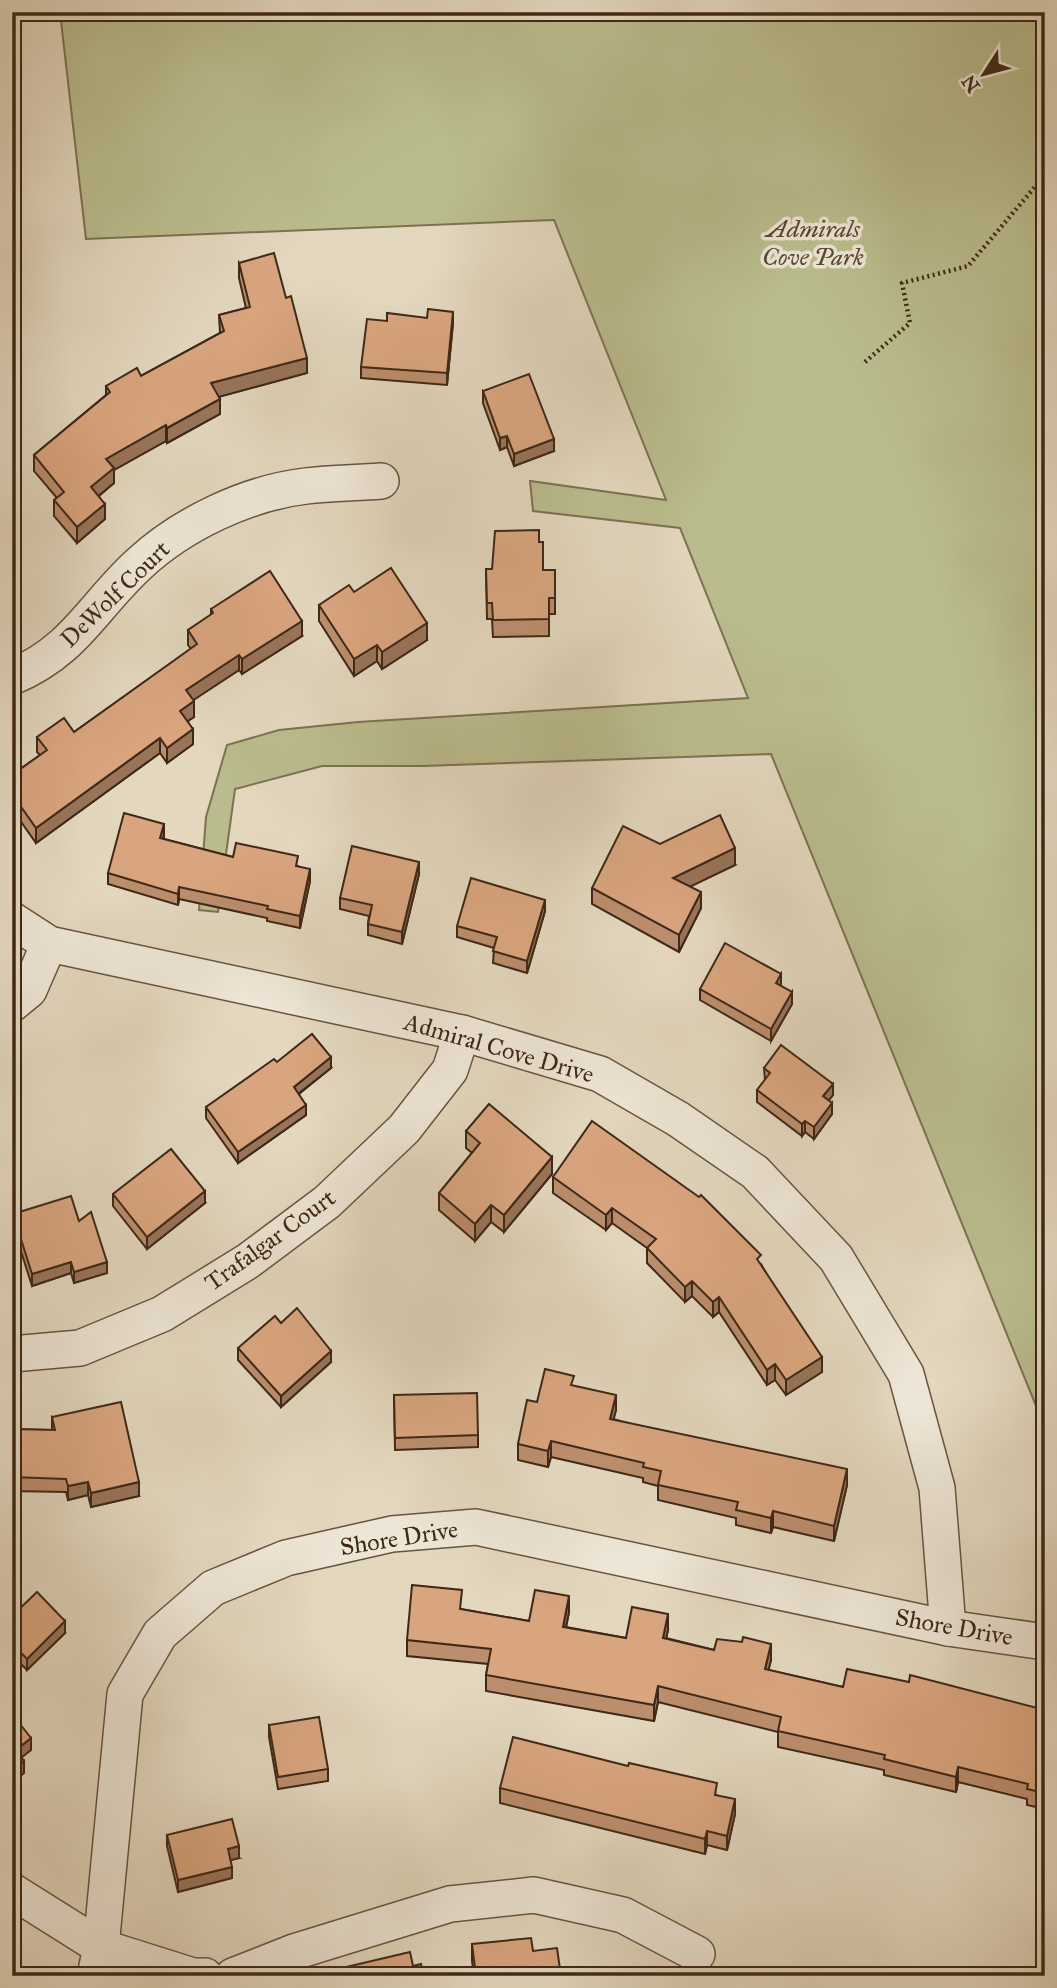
<svg xmlns="http://www.w3.org/2000/svg" width="1057" height="1988" font-family="'IM FELL Great Primer',serif">
<rect width="100%" height="100%" fill="#e3d7be"/>
<filter id="stains"><feTurbulence type="fractalNoise" baseFrequency=".00286" numOctaves="4"/><feColorMatrix values="0 0 0 0 .2 0 0 0 0 .09 0 0 0 0 .02 0 0 0 .5 -.17"/></filter>
<radialGradient id="worn" r=".72"><stop offset=".6" stop-color="#630" stop-opacity="0"/><stop offset="1" stop-color="#630" stop-opacity=".3"/></radialGradient>
<!-- green -->
<path fill="#babc8d" stroke="#7c7252" stroke-width="2" d="M60,12H1045V1428L771,754L423,766H322L235,789L218,912L199,910L206,817L227,745L279,730L358,722L748,698L680,528L533,511L530,481L666,500L554,220L86,239Z"/>
<g fill="none" stroke-linecap="round" stroke-linejoin="round">
<defs>
<g id="minor">
<path d="M12,677C75,651 93,606 139,564C182,524 247,493 306,486C331,483 356,483 381,481"/>
<path d="M12,920L49,944L462,1033L600,1074L678,1119L755,1172L836,1258L906,1374L937,1488L948,1628"/>
<path d="M12,1004L29,990L49,944"/>
<path d="M12,1354L80,1348L162,1314L248,1261L327,1202L404,1129L450,1070L462,1033"/>
<path d="M12,1891L101,1947L193,1976H205"/>
<path d="M95,1976L101,1947L125,1694L160,1634L213,1588L286,1558L392,1534L476,1527L948,1628L1045,1642"/>
<path d="M233,1976L294,1952L450,1904L534,1895L623,1915L697,1954"/>
</g>
</defs>
<!-- minor casing -->
<use href="#minor" stroke="#685441" stroke-width="38"/>
<!-- path -->
<path stroke="#3f2817" stroke-width="4.5" stroke-dasharray="2 3.5" stroke-linecap="butt" d="M865,362L910,323L902,283L968,266L1045,175"/>
<!-- minor -->
<use href="#minor" stroke="#ede5d5" stroke-width="35"/>
</g>
<!-- wall -->
<g fill="#bb8e6d" stroke="#3f2817" stroke-width="2">
<path d="M239,263L307,373L218,397L220,414L167,443L166,441L114,470V483L99,496L105,519L77,543L54,516V500L57,498L34,471V455L106,395V386L141,376L220,333L219,315L246,308L239,278Z"/>
<path d="M387,321L453,323L447,385L361,378V367Z"/>
<path d="M483,391L554,451L514,466L507,447L500,450L483,403Z"/>
<path d="M539,542L543,570H555V614H549V636L493,637L492,619H487L486,569H492Z"/>
<path d="M12,556L19,568L16,604H12Z"/>
<path d="M354,592L427,640L382,669L377,661L354,676L319,621V605Z"/>
<path d="M211,609L302,636L242,674L239,670L193,700L194,717L188,721L193,744L167,763L160,753L36,843L12,809V775L40,755L37,752V737L74,732L191,649L188,645V630L211,615Z"/>
<path d="M164,835V839L233,857L298,866L310,881L300,928L267,921V918L179,899L178,905L108,884V873Z"/>
<path d="M660,844L735,865L690,886L701,908L679,952L592,904V888Z"/>
<path d="M419,874L402,944L368,935V924L369,916L340,909V898Z"/>
<path d="M545,911L527,973L493,963L494,948L457,937V926Z"/>
<path d="M781,986L792,1004L771,1041L700,1000V989Z"/>
<path d="M277,1062L331,1068L299,1094L306,1115L238,1163L206,1118V1107Z"/>
<path d="M764,1068L833,1095L829,1100L832,1114L814,1139L805,1132L802,1136L757,1102V1090L765,1080Z"/>
<path d="M466,1131L552,1174L504,1232L491,1222L475,1241L439,1210V1193L472,1153L466,1148Z"/>
<path d="M553,1177L761,1264L822,1372L786,1395L775,1380L767,1385L719,1312L713,1317L692,1296L685,1302L647,1263V1248L612,1223L606,1230L553,1193Z"/>
<path d="M113,1194L205,1203L147,1249L113,1206Z"/>
<path d="M13,1214L79,1221L107,1273L74,1283L71,1273L32,1286L13,1226Z"/>
<path d="M281,1323L331,1362L281,1407L238,1360V1348Z"/>
<path d="M574,1386L616,1410L613,1419L847,1485L834,1541L773,1527L771,1533L736,1525V1518L658,1500V1486L643,1482V1478L551,1457L548,1467L518,1460V1444L537,1402Z"/>
<path d="M394,1395L478,1435V1447L395,1450Z"/>
<path d="M52,1417L139,1496L91,1507L88,1495L68,1500L66,1492L12,1491V1429L52,1430Z"/>
<path d="M461,1609L529,1621L569,1612L566,1627L626,1638L668,1630L666,1638L714,1650L771,1660L768,1670L843,1687L909,1682L1045,1710V1809L1027,1805V1799L958,1782L956,1792L884,1775V1770L778,1747V1732L658,1702L654,1721L486,1691V1675L488,1664L407,1656V1640Z"/>
<path d="M12,1616L65,1633L27,1670L12,1655Z"/>
<path d="M269,1725L328,1769V1781L278,1789L269,1737Z"/>
<path d="M500,1788L717,1795L735,1814L727,1850L707,1845L705,1854L500,1803Z"/>
<path d="M167,1835L239,1858L230,1860L232,1878L178,1892L167,1846Z"/>
<path d="M472,1944L533,1951L561,1976H474L472,1961Z"/>
</g>
<!-- shaded-wall -->
<g fill="#987459" stroke="#3f2817" stroke-width="2">
<path d="M453,312V323L447,385V373Z"/>
<path d="M307,358V373L211,399V383Z"/>
<path d="M220,399V414L167,443V428Z"/>
<path d="M166,425V441L114,470V483L91,502V487L106,459Z"/>
<path d="M507,436V447L500,450V438Z"/>
<path d="M554,439V451L514,466V454Z"/>
<path d="M105,504V519L77,543V527Z"/>
<path d="M19,556V568L16,604V593Z"/>
<path d="M302,621V636L242,674V659Z"/>
<path d="M427,623V640L382,669V652Z"/>
<path d="M377,645V661L354,676V659Z"/>
<path d="M239,655V670L186,705V690Z"/>
<path d="M194,701V717L180,726V711Z"/>
<path d="M193,729V744L167,763V748Z"/>
<path d="M160,738V753L36,843V828Z"/>
<path d="M164,824V835L160,849V838Z"/>
<path d="M735,848V865L673,895V878Z"/>
<path d="M419,862V874L402,944V932Z"/>
<path d="M310,869V881L300,928V916Z"/>
<path d="M179,887V899L178,905V894Z"/>
<path d="M701,892V908L679,952V935Z"/>
<path d="M545,900V911L527,973V961Z"/>
<path d="M781,974V986L776,983Z"/>
<path d="M792,992V1004L771,1041V1029Z"/>
<path d="M331,1057V1068L294,1097V1087Z"/>
<path d="M833,1084V1095L823,1108V1096Z"/>
<path d="M832,1103V1114L814,1139V1127Z"/>
<path d="M306,1105V1115L238,1163V1152Z"/>
<path d="M805,1121V1132L802,1136V1124Z"/>
<path d="M552,1157V1174L504,1232V1215Z"/>
<path d="M205,1191V1203L147,1249V1237Z"/>
<path d="M491,1205V1222L475,1241V1224Z"/>
<path d="M612,1208V1223L606,1230V1215Z"/>
<path d="M71,1262V1273L32,1286V1274Z"/>
<path d="M107,1262V1273L74,1283V1272Z"/>
<path d="M692,1281V1296L685,1302V1287Z"/>
<path d="M719,1297V1312L713,1317V1302Z"/>
<path d="M331,1351V1362L281,1407V1396Z"/>
<path d="M822,1357V1372L786,1395V1380Z"/>
<path d="M775,1364V1380L767,1385V1370Z"/>
<path d="M616,1395V1410L610,1434V1419Z"/>
<path d="M551,1441V1457L548,1467V1451Z"/>
<path d="M847,1469V1485L834,1541V1526Z"/>
<path d="M88,1482V1495L68,1500V1486Z"/>
<path d="M139,1482V1496L91,1507V1493Z"/>
<path d="M773,1511V1527L771,1533V1518Z"/>
<path d="M569,1596V1612L563,1642V1627Z"/>
<path d="M668,1614V1630L663,1653V1638Z"/>
<path d="M65,1621V1633L27,1670V1659Z"/>
<path d="M771,1644V1660L765,1685V1669Z"/>
<path d="M658,1686V1702L654,1721V1705Z"/>
<path d="M31,1738V1750L16,1762V1750Z"/>
<path d="M24,1761V1773L12,1783V1771Z"/>
<path d="M958,1767V1782L956,1792V1777Z"/>
<path d="M735,1799V1814L727,1850V1836Z"/>
<path d="M707,1831V1845L705,1854V1839Z"/>
<path d="M239,1846V1858L228,1861V1849Z"/>
<path d="M232,1867V1878L178,1892V1880Z"/>
</g>
<!-- building -->
<g fill="#d9a57f" stroke="#3f2817" stroke-width="2">
<path d="M274,253L286,298L291,296L307,358L211,383L220,399L167,428L166,425L106,459L114,468L91,487L105,504L77,527L54,500L64,492L34,455L110,392L106,386L137,368L141,376L224,331L219,315L250,307L239,263Z"/>
<path d="M428,309L453,312L447,373L361,367L367,319L387,321V313L427,318Z"/>
<path d="M529,374L554,439L514,454L507,436L500,438L483,391Z"/>
<path d="M539,530V542H543V570H555V598H549V619L493,620L492,603H487L486,569H492L495,531Z"/>
<path d="M12,556H19L16,593L12,592Z"/>
<path d="M391,568L427,623L382,652L377,645L354,659L319,605L349,585L354,592Z"/>
<path d="M270,571L302,621L242,659L239,655L186,690L194,701L180,711L193,729L167,748L160,738L36,828L12,794V775L47,750L37,737L64,718L74,732L197,644L188,630L213,613L211,609Z"/>
<path d="M124,813L164,824L160,838L233,857L236,843L298,856L296,866L310,869L300,916L267,909L268,906L179,887L178,894L108,873Z"/>
<path d="M720,815L735,848L673,878L701,892L679,935L592,888L623,826L660,844Z"/>
<path d="M352,846L419,862L402,932L368,924L372,905L340,898Z"/>
<path d="M471,878L545,900L527,961L493,951L497,937L457,926Z"/>
<path d="M725,943L781,974L776,983L792,992L771,1029L700,989Z"/>
<path d="M312,1034L331,1057L294,1087L306,1105L238,1152L206,1107L274,1059L277,1062Z"/>
<path d="M781,1045L833,1084L823,1096L832,1103L814,1127L805,1121L802,1124L757,1090L770,1073L764,1068Z"/>
<path d="M489,1104L552,1157L504,1215L491,1205L475,1224L439,1193L480,1143L466,1131Z"/>
<path d="M592,1121L699,1197L701,1195L761,1255L757,1259L822,1357L786,1380L775,1364L767,1370L719,1297L713,1302L692,1281L685,1287L647,1248L656,1239L612,1208L606,1215L553,1177Z"/>
<path d="M171,1149L205,1191L147,1237L113,1194Z"/>
<path d="M71,1196L79,1221L91,1212L107,1262L74,1272L71,1262L32,1274L13,1214Z"/>
<path d="M297,1308L331,1351L281,1396L238,1348L275,1316L281,1323Z"/>
<path d="M545,1369L574,1376L571,1385L616,1395L610,1419L847,1469L834,1526L773,1511L771,1518L736,1510L738,1502L658,1485L661,1471L643,1467L644,1463L551,1441L548,1451L518,1444L527,1400L537,1402Z"/>
<path d="M477,1393L478,1435L395,1438L394,1395Z"/>
<path d="M121,1402L139,1482L91,1493L88,1482L68,1486L66,1479L12,1477V1429L55,1430L52,1417Z"/>
<path d="M412,1585L462,1590L460,1609L529,1621L535,1590L569,1596L563,1627L626,1638L632,1607L668,1614L663,1638L714,1650L717,1639L742,1642L743,1637L771,1644L765,1669L843,1687L847,1669L909,1682L910,1675L1045,1710V1793L1027,1789L1028,1784L958,1767L956,1777L884,1759L885,1755L778,1731L781,1717L658,1686L654,1705L486,1675L491,1649L407,1640Z"/>
<path d="M37,1592L65,1621L27,1659L12,1643V1616Z"/>
<path d="M12,1714L31,1738L16,1750L24,1761L12,1771Z"/>
<path d="M319,1717L328,1769L278,1777L269,1725Z"/>
<path d="M513,1737L628,1766L629,1763L717,1783L715,1795L735,1799L727,1836L707,1831L705,1839L500,1788Z"/>
<path d="M232,1819L239,1846L228,1849L232,1867L178,1880L167,1835Z"/>
<path d="M531,1938L533,1951L557,1948L561,1976H476L472,1944Z"/>
<path d="M410,1952L413,1966L421,1964L424,1976H308Z"/>
</g>
<g text-anchor="middle" stroke-width="7" stroke-linejoin="round" paint-order="stroke">
<!-- park labels -->
<g font-size="24" font-style="italic" fill="#58462f" stroke="#ede5d5">
<text x="813" y="237">Admirals<tspan x="813" dy="28">Cove Park</tspan></text>
</g>
<!-- street labels -->
<g font-size="24" fill="#3f2817" stroke="#ede5d5">
<text transform="translate(115 594) rotate(-44)" y="8">DeWolf Court</text>
<text transform="translate(499 1048) rotate(16)" y="8">Admiral Cove Drive</text>
<text transform="translate(270 1240) rotate(-36)" y="8">Trafalgar Court</text>
<text transform="translate(399 1538) rotate(-9)" y="8">Shore Drive</text>
<text transform="translate(954 1627) rotate(10)" y="8">Shore Drive</text>
</g>
</g>
<!-- margin -->
<rect width="1057" height="1988" fill="none" stroke="#e3d7be" stroke-width="42"/>
<rect x="14" y="14" width="1029" height="1960" fill="none" stroke="#3f2817" stroke-width="3.5"/>
<rect x="21" y="21" width="1015" height="1946" fill="none" stroke="#3f2817" stroke-width="2"/>
<!-- north arrow -->
<g transform="translate(984 74) rotate(234)" stroke="#ede5d5" stroke-width="5" paint-order="stroke">
<path d="M0-5L12 26L0 18L-12 26Z" fill="#3f2817"/>
<text y="-10" font-size="19" font-weight="bold" text-anchor="middle" fill="#3f2817">N</text>
</g>
<rect width="100%" height="100%" filter="url(#stains)"/>
<rect width="100%" height="100%" fill="url(#worn)"/>
</svg>
